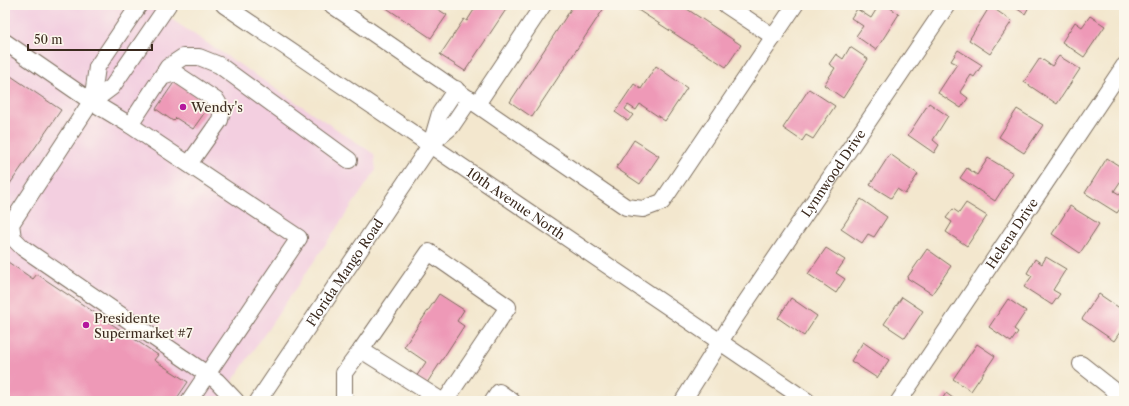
<svg xmlns="http://www.w3.org/2000/svg" width="1129" height="406" font-family="'Libre Caslon Text',serif">
<rect width="100%" height="100%" fill="#fbf7ec"/>
<filter id="ink" filterUnits="userSpaceOnUse"><feTurbulence type="fractalNoise" baseFrequency=".025" numOctaves="2"/><feDisplacementMap in="SourceGraphic" scale="8" xChannelSelector="R" yChannelSelector="G"/><feConvolveMatrix kernelMatrix="1 2 1 2 8 2 1 2 1" color-interpolation-filters="sRGB"/></filter>
<filter id="wash" filterUnits="userSpaceOnUse"><feTurbulence type="fractalNoise" baseFrequency=".012" numOctaves="4" result="noise"/><feDisplacementMap in="SourceGraphic" scale="16" xChannelSelector="R" yChannelSelector="G"/><feGaussianBlur stdDeviation="0.9" result="paint"/><feColorMatrix in="noise" values="0 0 0 0 0 0 0 0 0 0 0 0 0 0 0 0 0 1.4 0 .05"/><feComposite in="paint" operator="in"/></filter>
<g filter="url(#wash)">
<rect width="100%" height="100%" fill="#f3e7ce"/>
<!-- built -->
<path fill="#f3cfe0" d="M5,5H150L374,154L376,170L219,401H5Z"/>
<g id="blocks">
<!-- building -->
<g fill="#ee99b7">
<path d="M382,5H431L447,15L431,38Z"/>
<path d="M477,5H509L465,71L440,55L464,19L467,21Z"/>
<path d="M565,5H606L532,117L510,102L571,9Z"/>
<path d="M641,5H681L741,45L726,67L638,10Z"/>
<path d="M879,5H886L899,14L876,50L856,36L863,26L851,18L857,9L871,18Z"/>
<path d="M1011,5H1030L1025,14Z"/>
<path d="M990,6L1012,21L990,54L969,40Z"/>
<path d="M1090,16L1105,26L1084,57L1062,42L1075,22L1082,27Z"/>
<path d="M850,47L868,59L843,98L824,85L835,68L829,64L836,54L843,59Z"/>
<path d="M958,50L982,65L974,77L971,75L960,92L968,98L961,108L938,93L957,64L951,61Z"/>
<path d="M1059,56L1080,69L1057,104L1024,82L1040,58L1052,66Z"/>
<path d="M656,66L687,88L665,121L640,104L636,110L628,105L625,109L633,115L628,121L615,112L634,84L641,89Z"/>
<path d="M5,72L61,110L5,191Z"/>
<path d="M175,81L210,105L193,129L176,118L173,121L156,109Z"/>
<path d="M809,89L835,106L813,139L806,135L802,141L783,128Z"/>
<path d="M929,103L948,116L933,140L939,145L934,153L908,135Z"/>
<path d="M1017,109L1043,125L1024,153L999,137Z"/>
<path d="M634,140L659,156L640,184L616,168Z"/>
<path d="M890,154L918,174L905,194L897,189L891,198L870,185Z"/>
<path d="M988,158L1013,173L995,201L960,178L967,168L977,175Z"/>
<path d="M1107,158L1124,169V176L1114,191L1124,197V203L1117,213L1085,193Z"/>
<path d="M861,199L887,217L874,237L868,234L862,243L841,229Z"/>
<path d="M966,203L987,216L967,246L946,232L952,222L946,218L953,209L959,213Z"/>
<path d="M1070,206L1099,224L1080,253L1052,234Z"/>
<path d="M826,248L845,260L836,273L845,279L836,293L808,274Z"/>
<path d="M927,249L951,266L932,294L907,278Z"/>
<path d="M1046,257L1066,269L1053,290L1060,294L1052,305L1024,287L1032,276L1027,273L1035,259L1042,264Z"/>
<path d="M5,260L33,279L37,274L158,355L154,360L188,382L175,401H5Z"/>
<path d="M439,294L464,310L457,321L464,326L425,386L414,380L426,362L404,347Z"/>
<path d="M1099,294L1124,311V326L1114,341L1082,319Z"/>
<path d="M902,297L923,311L905,338L884,324Z"/>
<path d="M791,298L817,316L804,336L778,318Z"/>
<path d="M1008,299L1026,311L1014,329L1018,332L1011,342L989,327Z"/>
<path d="M863,342L889,360L877,378L851,361Z"/>
<path d="M977,344L995,356L971,391L953,379Z"/>
<path d="M946,393L957,401H941Z"/>
</g>
</g>
</g>
<g filter="url(#ink)">
<use href="#blocks" fill-opacity="0" stroke="#7b6c5c" stroke-width="1"/>
<g fill="none" stroke-linecap="round" stroke-linejoin="round">
<defs>
<g id="minor">
<path d="M168,5L112,87L92,102L87,108L11,224L13,238L23,248L217,381L236,401"/>
<path id="s1" d="M224,5C419,136 612,270 807,401"/>
<path d="M332,5L626,207L643,209L662,202L795,5"/>
<path d="M726,5L774,37"/>
<path d="M5,42L92,102L130,125L299,238L189,401"/>
<path d="M159,82L162,77L175,73L217,101L222,110L220,120L189,164"/>
<path d="M92,102L97,67L139,5"/>
<path d="M477,104L543,5"/>
<path d="M130,125L168,67L183,57H199L219,65L349,160"/>
<path d="M431,144L440,113L456,89"/>
<path d="M1081,364L1124,398"/>
<path id="s2" d="M258,401L431,144L451,127L470,99"/>
<path d="M344,401V373L361,350"/>
<path d="M442,401L361,350L429,252L508,307L445,401"/>
<path d="M493,401L499,392L512,401"/>
<path id="s3" d="M683,401L735,318L947,5"/>
<path id="s4" d="M899,401L1124,66"/>
</g>
</defs>
<!-- minor casing -->
<use href="#minor" stroke="#7b6c5c" stroke-width="18"/>
<!-- minor -->
<use href="#minor" stroke="#fff" stroke-width="16"/>
</g>
</g>
<!-- markers -->
<g fill="#b5179e" stroke="#fbf7ec" stroke-width="1.5">
<circle cx="183" cy="107" r="4"/>
<circle cx="86" cy="325" r="4"/>
</g>
<g text-anchor="middle" stroke-width="3.5" stroke-linejoin="round" paint-order="stroke">
<!-- poi labels -->
<g font-size="13" fill="#3b2a1e" stroke="#fbf7ec" text-anchor="start">
<text x="191" y="112">Wendy's</text>
<text x="94" y="323">Presidente<tspan x="94" dy="15">Supermarket #7</tspan></text>
</g>
<!-- street labels -->
<g font-size="13" fill="#3b2a1e" stroke="#fbf7ec">
<text dy="5" stroke="none"><textPath href="#s3" startOffset="273">Lynnwood Drive</textPath></text>
<text dy="5" stroke="none"><textPath href="#s1" startOffset="353">10th Avenue North</textPath></text>
<text dy="5" stroke="none"><textPath href="#s4" startOffset="202">Helena Drive</textPath></text>
<text dy="5" stroke="none"><textPath href="#s2" startOffset="155">Florida Mango Road</textPath></text>
</g>
</g>
<!-- margin -->
<rect width="1129" height="406" fill="none" stroke="#fbf7ec" stroke-width="20"/>
<!-- scale -->
<path d="M28 44v6h124v-6" fill="none" stroke="#3b2a1e" stroke-width="2"/>
<text x="34" y="44" font-size="12" fill="#3b2a1e" stroke="#fbf7ec" stroke-width="3" paint-order="stroke">50 m</text>
</svg>
